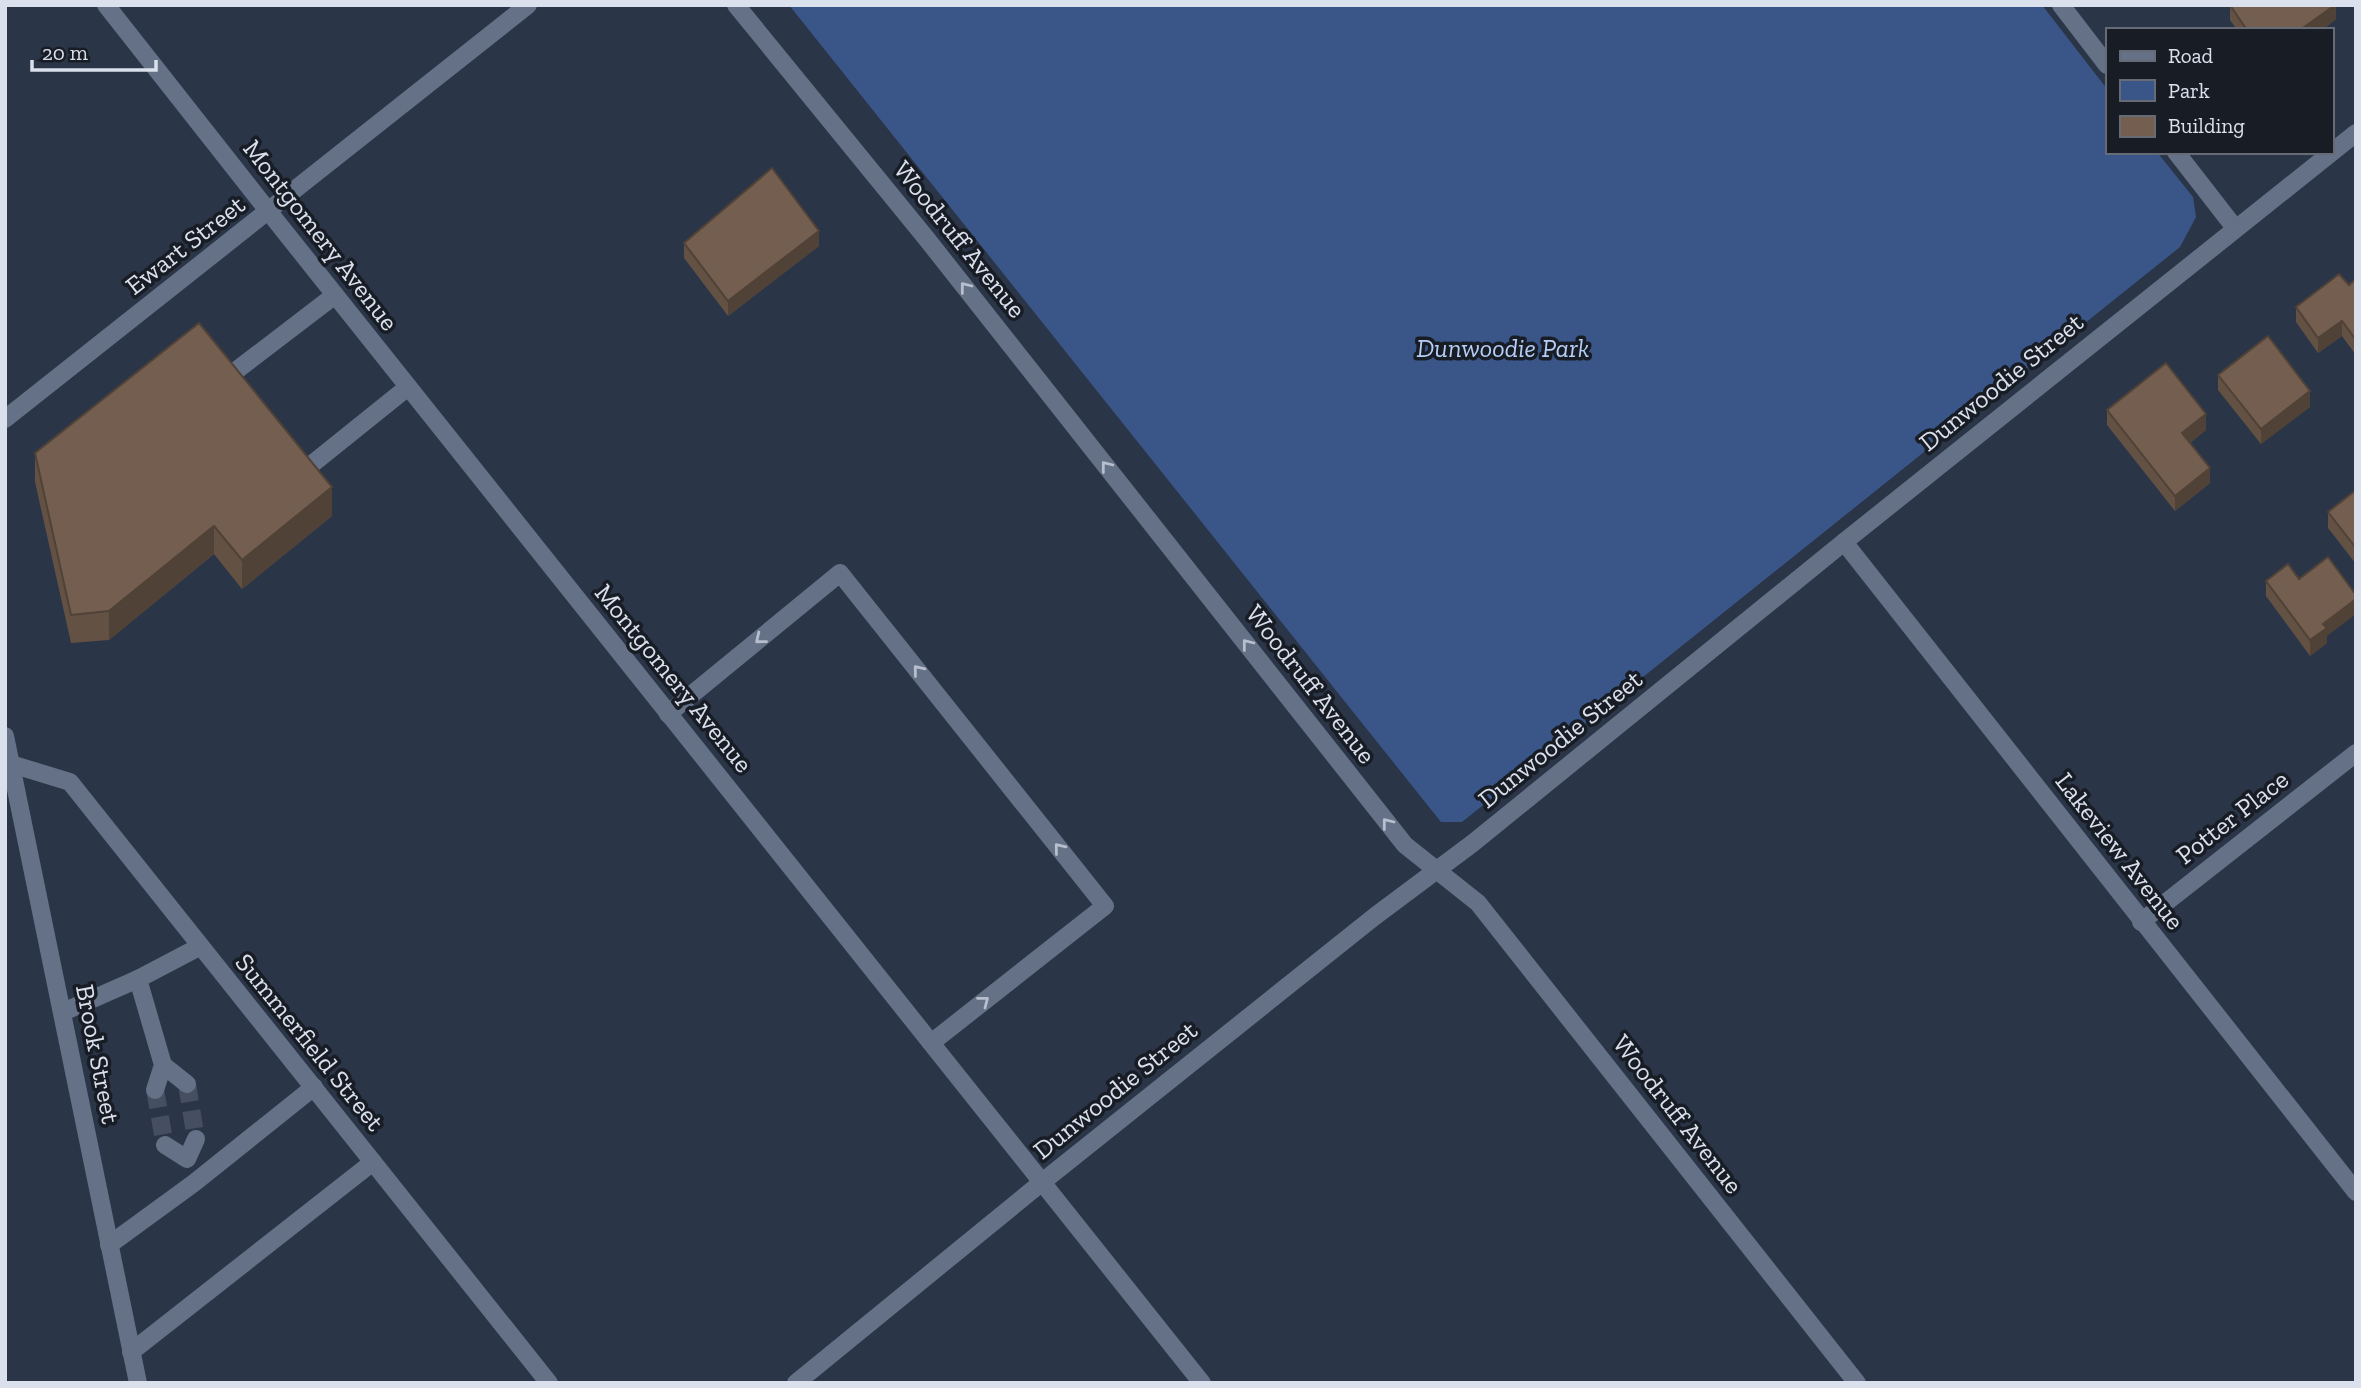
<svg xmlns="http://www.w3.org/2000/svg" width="2361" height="1388" font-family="'Zilla Slab',serif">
<rect width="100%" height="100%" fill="#2b3548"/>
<!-- green -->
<path fill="#3a5688" d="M789,5H2042L2107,89V152H2157L2193,197L2196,217L2180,247L1462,822H1441Z"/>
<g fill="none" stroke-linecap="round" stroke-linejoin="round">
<!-- minor-tunnel -->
<g stroke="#454f61" stroke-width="18" stroke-dasharray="18 9" stroke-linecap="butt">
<path d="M187,1084L196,1139"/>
<path d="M155,1090L165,1145"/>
</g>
<!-- minor -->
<g stroke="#657186" stroke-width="18">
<path d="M106,5L269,212L1202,1383"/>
<path d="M736,5L926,238L1405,845L1478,903L1857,1383"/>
<path d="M2061,5L2107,65"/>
<path d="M2176,152L2235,228"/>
<path d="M220,383L335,295"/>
<path d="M5,419L528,5"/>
<path d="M296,477L408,387"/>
<path d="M1844,542L2356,1192"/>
<path d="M668,714L840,573L1105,906L931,1043"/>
<path d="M5,736L138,1383"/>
<path d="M11,764L70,782L549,1383"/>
<path d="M2141,922L2356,753"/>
<path d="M138,979L163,1065L155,1090"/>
<path d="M63,1012L138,979L199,947"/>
<path d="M163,1065L187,1084"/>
<path d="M165,1145L187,1159L196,1139"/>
<path d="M109,1245L194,1183L314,1087"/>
<path d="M131,1352L373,1162"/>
<path d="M796,1383L1041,1183L1374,917L1473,843L1844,542L2356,133"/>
</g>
</g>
<!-- wall -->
<g fill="#635144">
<path d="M2230,5H2336V19L2322,30H2237L2230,20Z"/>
<path d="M684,243L819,246L728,316L684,258Z"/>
<path d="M2356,279V355L2342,336L2318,353L2296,322V307L2349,285Z"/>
<path d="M2218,375L2310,407L2261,444L2218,390Z"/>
<path d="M2107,410L2206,430L2190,443L2210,483L2175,511L2107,425Z"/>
<path d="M35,453L332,516L242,589L214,554L109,640L71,643L35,482Z"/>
<path d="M2356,490V564L2328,528V512Z"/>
<path d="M2266,581L2327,636V643L2310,656L2266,596Z"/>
</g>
<!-- shaded-wall -->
<g fill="#504237">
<path d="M2335,5H2336V19L2322,30H2300Z"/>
<path d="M819,231V246L728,316V301Z"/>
<path d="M2342,321V336L2318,353V338Z"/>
<path d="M2310,391V407L2261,444V429Z"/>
<path d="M2206,414V430L2182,449V433Z"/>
<path d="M2210,468V483L2175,511V496Z"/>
<path d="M332,487V516L242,589V560Z"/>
<path d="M214,526V554L109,640V611Z"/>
<path d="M2356,599V614L2327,636V643L2310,656V640L2323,624Z"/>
</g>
<!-- building -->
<g fill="#735e4f" stroke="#504237" stroke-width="2">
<path d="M2230,5H2335L2300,30H2247Z"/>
<path d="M772,168L819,231L728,301L684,243Z"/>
<path d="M2339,274L2349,285L2356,279V340L2342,321L2318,338L2296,307Z"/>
<path d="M199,323L332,487L242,560L214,526L109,611L71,615L35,453Z"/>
<path d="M2268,336L2310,391L2261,429L2218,375Z"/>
<path d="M2166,363L2206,414L2182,433L2210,468L2175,496L2107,410Z"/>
<path d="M2356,490V548L2328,512Z"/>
<path d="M2328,557L2356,595V599L2323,624L2327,628L2310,640L2266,581L2288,564L2299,579Z"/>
</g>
<!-- one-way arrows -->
<defs><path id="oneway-chevron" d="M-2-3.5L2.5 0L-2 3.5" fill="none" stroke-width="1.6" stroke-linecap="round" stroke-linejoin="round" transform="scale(1.75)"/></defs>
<g stroke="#b7bfce">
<use href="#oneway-chevron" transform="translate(965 287) rotate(-128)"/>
<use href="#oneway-chevron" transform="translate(1106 466) rotate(-128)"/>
<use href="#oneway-chevron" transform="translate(760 639) rotate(141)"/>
<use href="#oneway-chevron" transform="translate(1247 644) rotate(-128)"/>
<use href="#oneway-chevron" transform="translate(918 670) rotate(-129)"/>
<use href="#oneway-chevron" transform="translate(1387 823) rotate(-128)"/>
<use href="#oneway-chevron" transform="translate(1059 848) rotate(-129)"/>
<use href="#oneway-chevron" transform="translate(984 1001) rotate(-38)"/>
</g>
<g text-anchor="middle" stroke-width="7" stroke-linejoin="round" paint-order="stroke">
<!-- street labels -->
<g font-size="26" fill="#dae1ed" stroke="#181d25">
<text transform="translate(321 235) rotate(52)" y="9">Montgomery Avenue</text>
<text transform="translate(960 239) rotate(51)" y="9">Woodruff Avenue</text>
<text transform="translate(185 245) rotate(-38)" y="9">Ewart Street</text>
<text transform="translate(2001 382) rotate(-39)" y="9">Dunwoodie Street</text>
<text transform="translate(674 678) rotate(51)" y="9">Montgomery Avenue</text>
<text transform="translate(1311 684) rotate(52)" y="9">Woodruff Avenue</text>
<text transform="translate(1560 739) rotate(-39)" y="9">Dunwoodie Street</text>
<text transform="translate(2232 817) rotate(-38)" y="9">Potter Place</text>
<text transform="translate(2120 851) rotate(52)" y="9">Lakeview Avenue</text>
<text transform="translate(310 1042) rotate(51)" y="9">Summerfield Street</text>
<text transform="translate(98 1054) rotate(79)" y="9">Brook Street</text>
<text transform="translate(1115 1090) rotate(-39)" y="9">Dunwoodie Street</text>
<text transform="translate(1678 1114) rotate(52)" y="9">Woodruff Avenue</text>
</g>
<!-- park labels -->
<g font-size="26" font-style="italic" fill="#b6cdf6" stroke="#181d25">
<text x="1503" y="357">Dunwoodie Park</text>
</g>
</g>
<!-- border -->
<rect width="2361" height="1388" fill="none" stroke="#dae1ed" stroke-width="14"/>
<!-- legend -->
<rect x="2106" y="28" width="228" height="126" fill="#181d25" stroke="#666b75" stroke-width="2"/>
<rect x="2120" y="51" width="35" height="10" fill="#657186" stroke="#666b75" stroke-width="2"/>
<text x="2168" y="63" font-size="21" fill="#dae1ed">Road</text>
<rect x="2120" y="80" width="35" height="21" fill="#3a5688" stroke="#666b75" stroke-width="2"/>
<text x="2168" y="98" font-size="21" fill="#dae1ed">Park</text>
<rect x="2120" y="116" width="35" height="21" fill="#735e4f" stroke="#666b75" stroke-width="2"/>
<text x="2168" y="133" font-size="21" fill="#dae1ed">Building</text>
<!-- scale -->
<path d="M32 60v10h124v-10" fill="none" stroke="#dae1ed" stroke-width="3.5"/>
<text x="42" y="60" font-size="21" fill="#dae1ed" stroke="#181d25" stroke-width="5" paint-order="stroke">20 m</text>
</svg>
